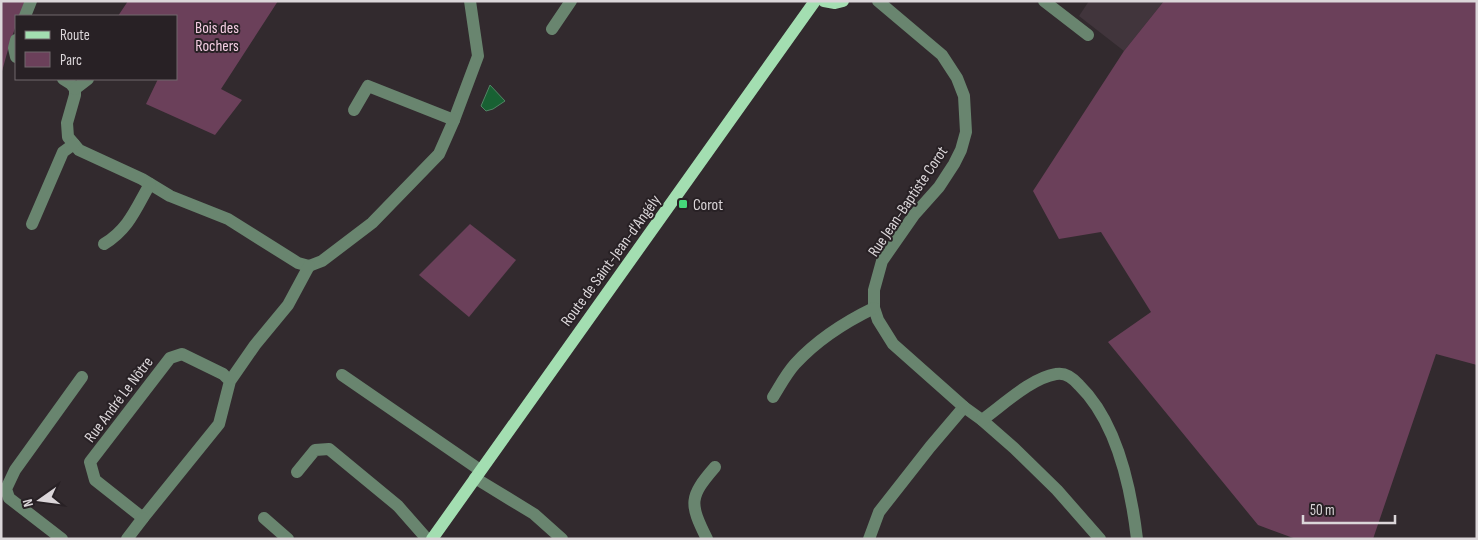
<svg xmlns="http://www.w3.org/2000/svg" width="1478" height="540" font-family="'Sofia Sans Condensed',sans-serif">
<rect width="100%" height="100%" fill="#322a2e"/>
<!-- built -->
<path fill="#41353c" d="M1089,1H1164L1124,51L1079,16Z"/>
<!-- green -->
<g fill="#6b405a">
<path d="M1,1H25L20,16H16V25L9,46L1,75Z"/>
<path d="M128,1H278L221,89L242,100L215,135L146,104L158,79H176V16H118Z"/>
<path d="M1164,1H1477V365L1436,354L1373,539H1296L1258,525L1108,342L1151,312L1101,232L1059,239L1033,191L1124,51Z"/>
<path d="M470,224L516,260L469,317L419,275Z"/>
</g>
<!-- water -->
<path fill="#186133" stroke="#528465" d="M490,85L505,101L493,109L486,111L481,106Z"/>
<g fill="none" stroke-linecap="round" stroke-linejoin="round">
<!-- minor -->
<g stroke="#69856f" stroke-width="12">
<path d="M878,1L942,55L957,78L964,96L966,132L961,150L954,164L939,187L914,215L882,261L874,290V308L878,320L893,344L964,407L982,420L1014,448L1057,490L1100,539"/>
<path d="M1044,1L1088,35"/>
<path d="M25,16L31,1"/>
<path d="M552,29L571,1"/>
<path d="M16,40L14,48L16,57"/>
<path d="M63,79L71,84L75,89V95L67,123L68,137L79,150L142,179L170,196L228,219L298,263L309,266L322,261L372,223L439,154L454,120L478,56L470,1"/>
<path d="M75,89L88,79"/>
<path d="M354,110L368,86L454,120"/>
<path d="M32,224L63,152L74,144"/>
<path d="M104,244C129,229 136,208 150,184"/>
<path d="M342,375L480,470"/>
<path d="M230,381L223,374L182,354L170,358L90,462L95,480L143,518L219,424L230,381L255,345L288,305L309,266"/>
<path d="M773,397C780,386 786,374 795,364C817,340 845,322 874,308"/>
<path d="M982,420C1003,405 1031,378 1056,374C1066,372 1073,378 1079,385C1117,422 1131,488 1137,539"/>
<path d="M297,472L315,450L329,449L398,506L427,539"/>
<path d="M475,478L534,514L562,539"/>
<path d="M264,518L288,539"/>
<path d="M62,539L9,498L6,489L15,470L82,377"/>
<path d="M127,539L143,518"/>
<path d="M707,539C689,503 689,497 715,467"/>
<path d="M869,539L879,512L930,447L964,407"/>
</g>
<!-- major -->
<g stroke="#a3deb1" stroke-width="12">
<path d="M824,1L835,3L843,1"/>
<path d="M432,539L815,1"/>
</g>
</g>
<!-- markers -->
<rect fill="#45d77a" stroke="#282125" stroke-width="2" x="678" y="199" width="10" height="10" rx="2.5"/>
<g text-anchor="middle" stroke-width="4" stroke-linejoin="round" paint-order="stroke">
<!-- park labels -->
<g font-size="16" fill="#f4cde2" stroke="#282125">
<text x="217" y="33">Bois des<tspan x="217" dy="18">Rochers</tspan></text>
</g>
<!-- street labels -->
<g font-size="16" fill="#dbd6d9" stroke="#282125">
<text transform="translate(907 201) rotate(-56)" y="6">Rue Jean-Baptiste Corot</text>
<text transform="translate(610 260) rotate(-54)" y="6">Route de Saint-Jean-d'Angély</text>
<text transform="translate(118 399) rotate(-53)" y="6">Rue André Le Nôtre</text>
</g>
<!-- poi labels -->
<g font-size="16" fill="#dbd6d9" stroke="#282125" text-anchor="start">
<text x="693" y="210">Corot</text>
</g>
</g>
<!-- border -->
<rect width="1478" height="540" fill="none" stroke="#dbd6d9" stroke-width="5"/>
<!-- legend -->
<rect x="15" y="15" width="162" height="65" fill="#282125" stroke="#70696d"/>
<rect x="25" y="31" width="25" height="8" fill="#a3deb1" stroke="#70696d"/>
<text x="60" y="40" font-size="15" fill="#dbd6d9">Route</text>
<rect x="25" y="52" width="25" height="15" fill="#6b405a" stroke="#70696d"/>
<text x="60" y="65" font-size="15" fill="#dbd6d9">Parc</text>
<!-- north arrow -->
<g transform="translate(40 500) rotate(256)" stroke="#282125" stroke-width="4" paint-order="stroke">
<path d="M0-4L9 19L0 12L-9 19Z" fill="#dbd6d9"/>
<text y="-8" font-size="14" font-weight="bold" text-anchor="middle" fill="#dbd6d9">N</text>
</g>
<!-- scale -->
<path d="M1303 515v8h92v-8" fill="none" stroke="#dbd6d9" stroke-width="2.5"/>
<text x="1310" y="515" font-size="15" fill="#dbd6d9" stroke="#282125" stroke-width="4" paint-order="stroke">50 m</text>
</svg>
